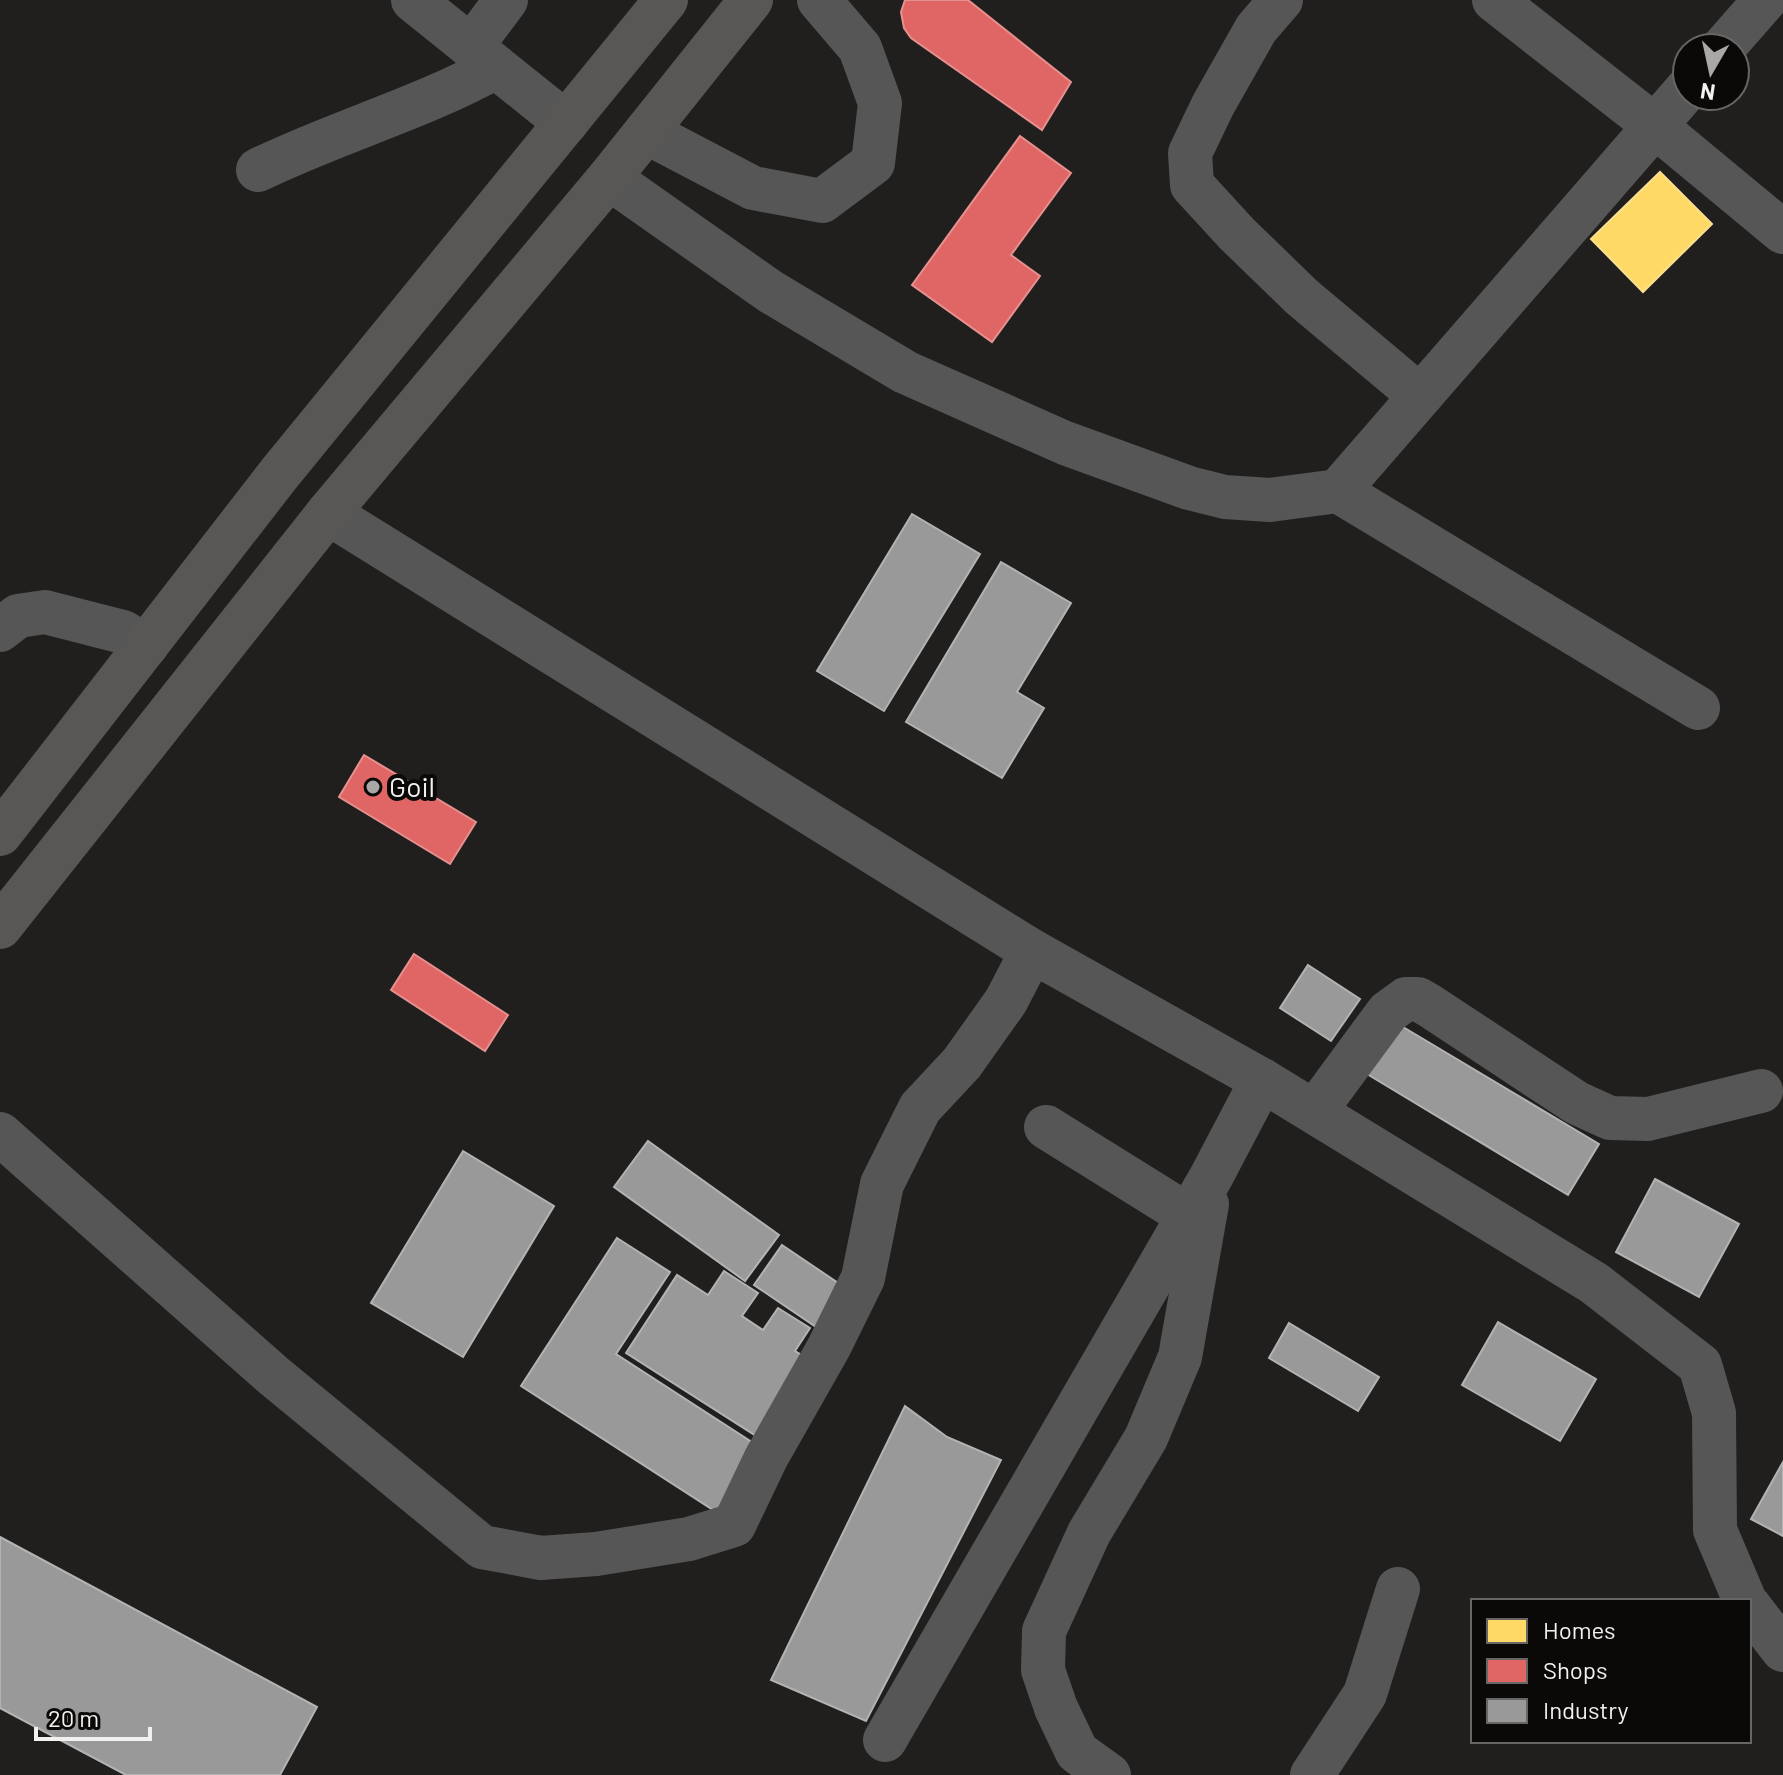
<svg xmlns="http://www.w3.org/2000/svg" width="1783" height="1775" font-family="Barlow,sans-serif">
<rect width="100%" height="100%" fill="#201f1d"/>
<!-- homes -->
<path fill="#ffd966" stroke="#fbe08f" stroke-width="2" d="M1660,172L1712,224L1643,292L1591,239Z"/>
<!-- shops -->
<g fill="#e06666" stroke="#e6908f" stroke-width="2">
<path d="M905,0H968L1071,82L1042,130L911,38L904,28L901,12Z"/>
<path d="M1020,136L1071,173L1011,255L1040,276L992,342L912,285Z"/>
<path d="M364,755L476,822L450,864L339,797Z"/>
<path d="M414,954L508,1015L485,1051L391,990Z"/>
</g>
<!-- industry -->
<g fill="#999" stroke="#b4b3b3" stroke-width="2">
<path d="M912,514L980,554L884,711L817,671Z"/>
<path d="M1001,562L1071,603L1017,692L1044,708L1002,778L906,722Z"/>
<path d="M1308,965L1360,999L1331,1041L1280,1008Z"/>
<path d="M1393,1021L1599,1144L1568,1195L1362,1071Z"/>
<path d="M648,1141L779,1235L745,1281L614,1187Z"/>
<path d="M463,1151L554,1206L463,1357L371,1303Z"/>
<path d="M1655,1179L1739,1224L1699,1297L1616,1252Z"/>
<path d="M617,1238L670,1272L616,1354L764,1450L721,1515L521,1386Z"/>
<path d="M782,1245L850,1291L822,1331L754,1285Z"/>
<path d="M724,1271L758,1293L742,1316L763,1330L778,1308L810,1328L795,1351L815,1363L764,1441L626,1353L677,1275L708,1295Z"/>
<path d="M1498,1322L1596,1379L1560,1441L1462,1385Z"/>
<path d="M1289,1323L1379,1377L1358,1411L1269,1358Z"/>
<path d="M905,1406L947,1437L1001,1460L866,1721L771,1680Z"/>
<path d="M1783,1462V1536L1751,1519Z"/>
<path d="M0,1537L317,1707L280,1775H126L0,1708Z"/>
</g>
<g fill="none" stroke-linecap="round" stroke-linejoin="round">
<!-- minor -->
<g stroke="#575656" stroke-width="44">
<path d="M413,0L566,123"/>
<path d="M1281,0L1256,29L1213,105L1190,153L1192,185L1237,234L1302,297L1420,396"/>
<path d="M1494,0L1655,126L1783,232"/>
<path d="M471,47L506,0"/>
<path d="M1723,48L1765,0"/>
<path d="M646,132L753,188L822,201L873,163L880,103L860,48L819,0"/>
<path d="M258,170C336,132 420,109 496,67"/>
<path d="M609,178L771,292L905,372L1065,443L1189,488L1225,497L1270,500L1338,491L1687,89"/>
<path d="M1338,491L1698,708"/>
<path d="M328,513L1032,951L1262,1080L1594,1283L1700,1365L1714,1413L1715,1530L1745,1601"/>
<path d="M0,630L18,616L45,612L123,632L146,646"/>
<path d="M1315,1111L1388,1012L1406,999H1418L1430,1006L1577,1103L1610,1118L1648,1119L1761,1091"/>
<path d="M1046,1127L1189,1216"/>
<path d="M0,1134L274,1376L482,1547L541,1558L596,1554L689,1539L734,1525L766,1458L829,1347L863,1278L882,1184L920,1108L962,1063L1006,1001L1032,951"/>
<path d="M1749,1606L1783,1650"/>
<path d="M885,1740L1211,1177L1262,1080"/>
<path d="M1109,1775L1077,1752L1056,1708L1043,1670L1044,1631L1089,1533L1146,1438L1180,1357L1207,1204"/>
<path d="M1312,1775L1365,1694L1398,1589"/>
</g>
<!-- major -->
<g stroke="#585756" stroke-width="44">
<path d="M0,834L279,474L666,0"/>
<path d="M0,927L328,513L609,178L751,0"/>
</g>
</g>
<!-- markers -->
<circle fill="#a9a8a6" stroke="#0a0908" stroke-width="3" cx="373" cy="787" r="8"/>
<g text-anchor="middle" stroke-width="8" stroke-linejoin="round" paint-order="stroke">
<!-- poi labels -->
<g font-size="28" fill="#f3f1f0" stroke="#0a0908" text-anchor="start">
<text x="389" y="797">Goil</text>
</g>
</g>
<!-- legend -->
<rect x="1471" y="1599" width="280" height="144" fill="#0a0908" stroke="#676665" stroke-width="2"/>
<rect x="1487" y="1619" width="40" height="24" fill="#ffd966" stroke="#676665" stroke-width="2"/>
<text x="1543" y="1639" font-size="24" fill="#f3f1f0">Homes</text>
<rect x="1487" y="1659" width="40" height="24" fill="#e06666" stroke="#676665" stroke-width="2"/>
<text x="1543" y="1679" font-size="24" fill="#f3f1f0">Shops</text>
<rect x="1487" y="1699" width="40" height="24" fill="#999999" stroke="#676665" stroke-width="2"/>
<text x="1543" y="1719" font-size="24" fill="#f3f1f0">Industry</text>
<!-- north arrow -->
<g transform="translate(1711 72) rotate(189)"><circle r="38" fill="#0a0908" stroke="#676665" stroke-width="2"/>
<path d="M0-6L14 30L0 20L-14 30Z" fill="#a9a8a6"/>
<text y="-12" font-size="22" font-weight="bold" text-anchor="middle" fill="#f3f1f0">N</text>
</g>
<!-- scale -->
<path d="M36 1727v12h114v-12" fill="none" stroke="#f3f1f0" stroke-width="4"/>
<text x="48" y="1727" font-size="24" fill="#f3f1f0" stroke="#0a0908" stroke-width="6" paint-order="stroke">20 m</text>
</svg>
